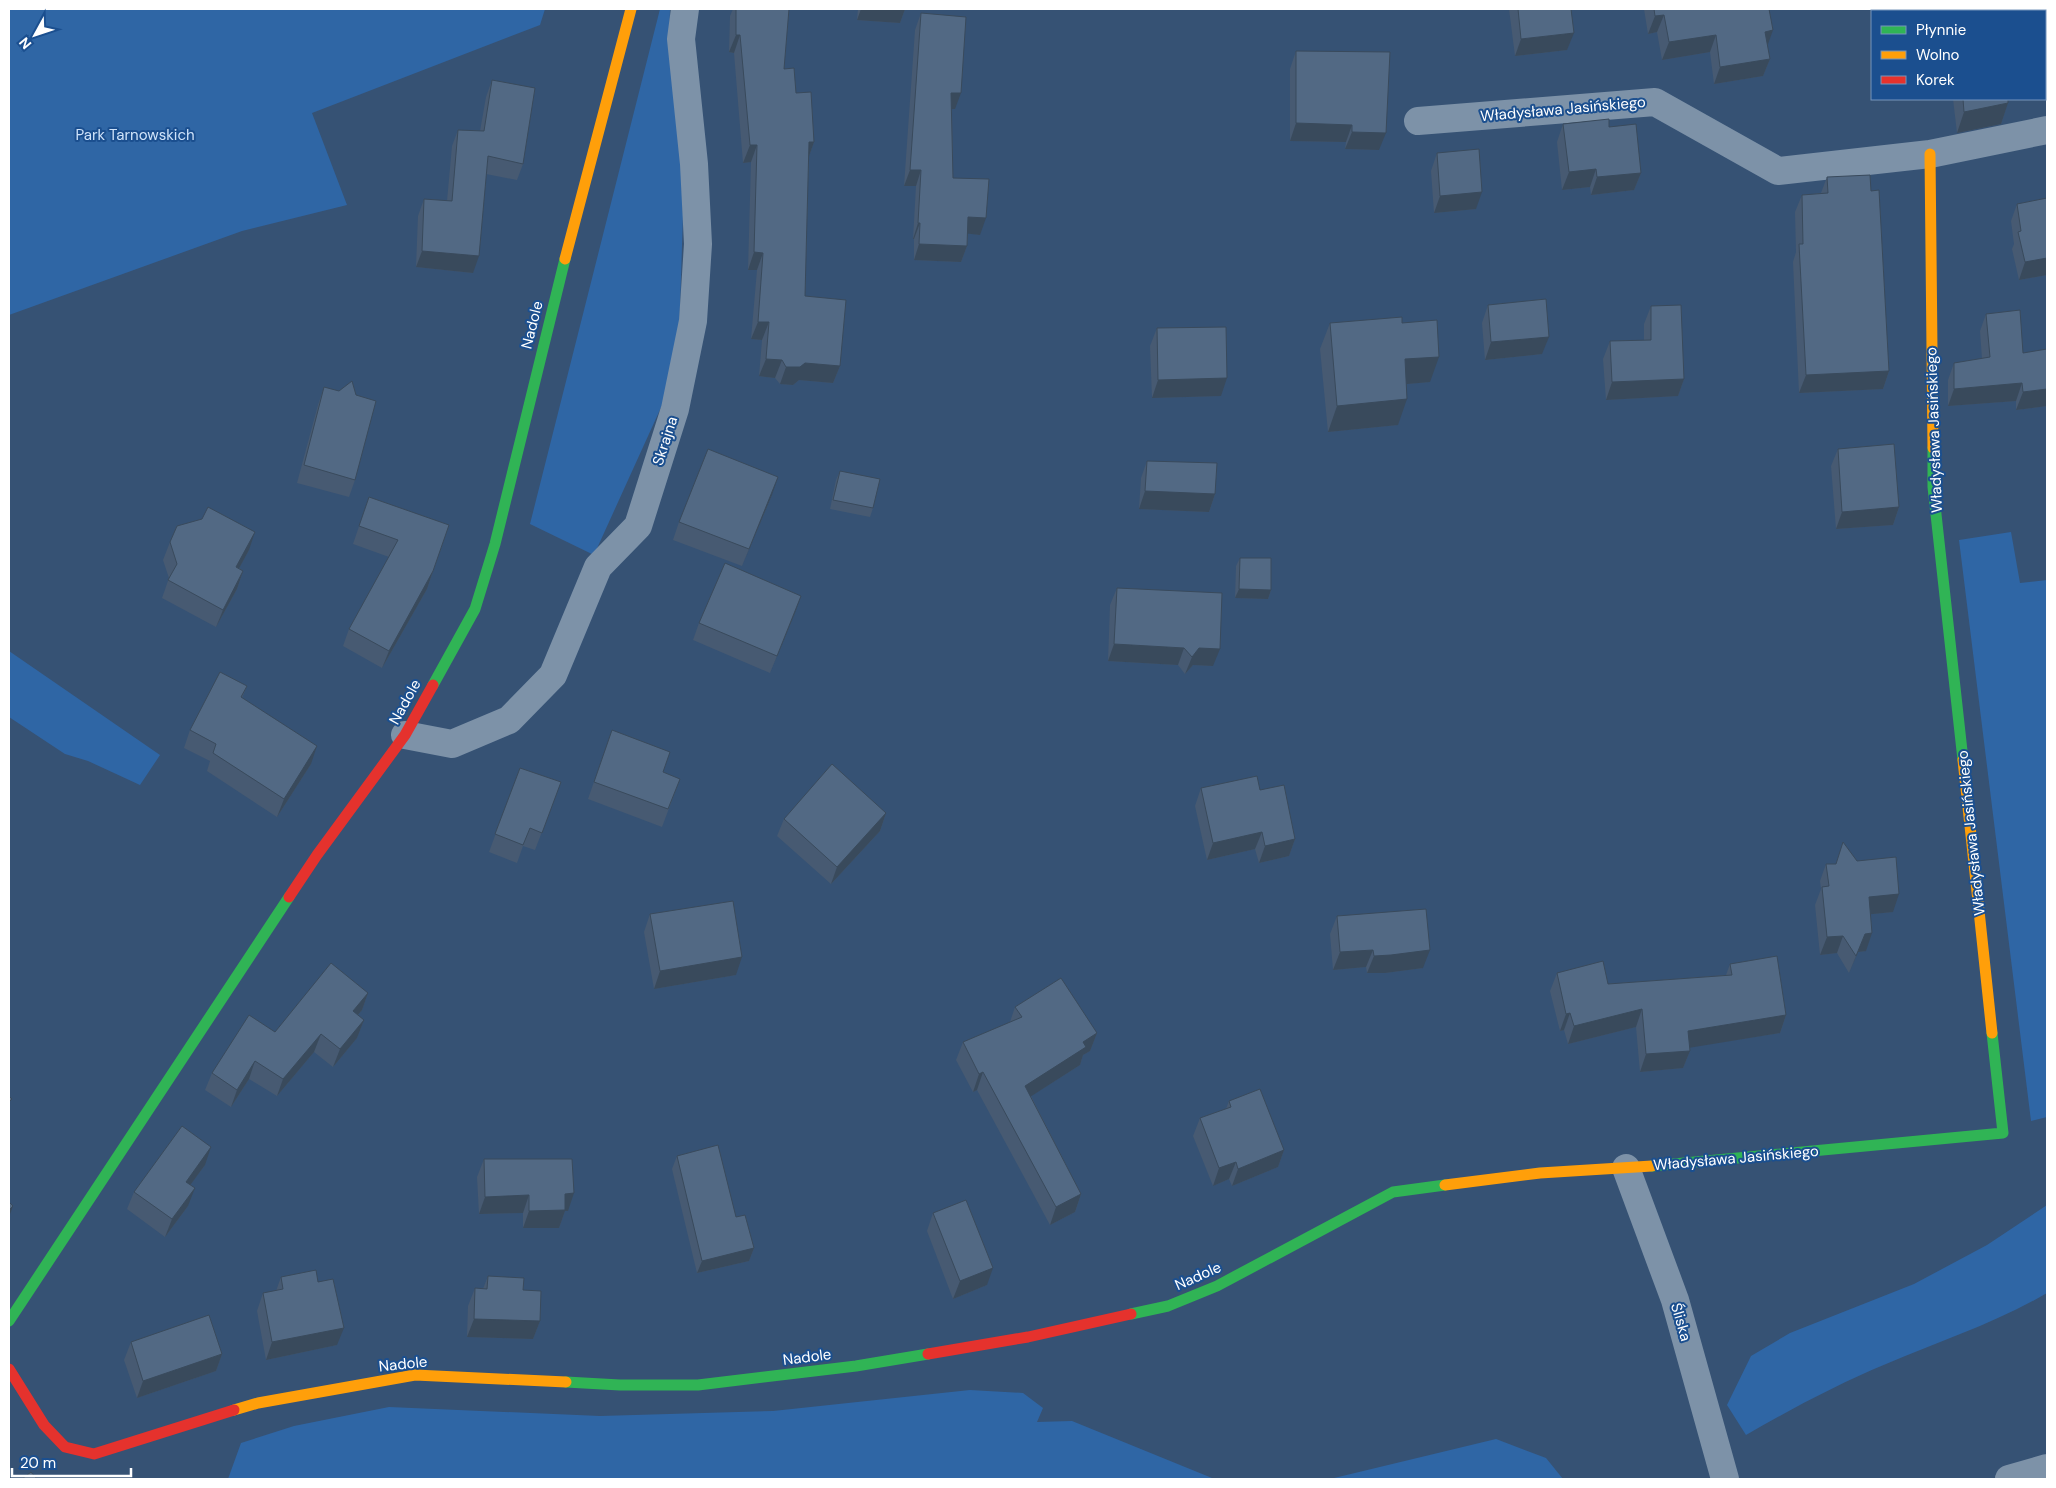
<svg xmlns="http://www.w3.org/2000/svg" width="2056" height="1488" font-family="'DM Sans',sans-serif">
<rect width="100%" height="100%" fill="#365274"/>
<!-- green -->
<g fill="#2f66a5">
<path d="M9,9H545L540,25L312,113L347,205L242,231L9,315Z"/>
<path d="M660,9H670L669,48L679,124L683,215L678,370L594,555L530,524Z"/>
<path d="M2011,532L2020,583L2047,580V1117L2031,1121L1959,540Z"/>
<path d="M9,651L160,755L140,785L88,761L65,754L9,717Z"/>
<path d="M2047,1205V1293C1996,1323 1940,1341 1886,1364C1838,1384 1791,1409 1746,1435L1727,1405L1751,1356L1790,1333L1914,1284L1987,1245Z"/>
<path d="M970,1390L1023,1393L1043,1408L1037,1422L1072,1421L1212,1478L1240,1479H228L241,1443L294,1426L389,1407L600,1416L773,1411Z"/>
<path d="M1496,1439L1546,1458L1563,1479H1330Z"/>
</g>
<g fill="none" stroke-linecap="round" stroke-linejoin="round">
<!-- street -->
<g stroke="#7d92a8" stroke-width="28">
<path d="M1418,121L1655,102L1778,171L1930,154L2047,130"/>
<path d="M405,735L452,744L509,720L553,675L598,567L638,526L675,409L693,321L698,244L694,164L681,39L685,9"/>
<path d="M1626,1168L1675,1300L1725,1479"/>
<path d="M2009,1479L2047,1468"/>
</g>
<!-- fast -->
<g stroke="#30b455" stroke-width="11">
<path d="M1933,448V487L1963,760"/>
<path d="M433,685L475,609L495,544L565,259"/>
<path d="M1652,1166L2003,1133L1992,1033"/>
<path d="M1131,1314L1168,1306L1217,1286L1393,1192L1445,1185"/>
<path d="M9,1321L289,897"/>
<path d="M566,1382L620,1385H698L856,1366L928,1354"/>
</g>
<!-- slow -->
<g stroke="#ff9f0a" stroke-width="11">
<path d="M1930,154L1933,448"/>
<path d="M565,259L631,9"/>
<path d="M1963,760L1992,1033"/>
<path d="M1445,1185L1540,1173L1652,1166"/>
<path d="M234,1410L258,1403L415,1375L566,1382"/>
</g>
<!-- jam -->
<g stroke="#e5322d" stroke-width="11">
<path d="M289,897L317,855L405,735L433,685"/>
<path d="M928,1354L1028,1337L1131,1314"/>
<path d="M9,1369L44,1425L65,1447L94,1454L234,1410"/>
</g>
</g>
<!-- wall -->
<g fill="#475a72">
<path d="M733,9H789L784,69L796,93L814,142L809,156L805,296L840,366L833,383L799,380L793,385L780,384L775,378L759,376L762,340L751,339L757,270H748L751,162L743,163L734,53L729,52L730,16Z"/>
<path d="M858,9H905L900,23L857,20Z"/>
<path d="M1509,9H1571L1567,50L1515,56Z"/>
<path d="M1644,9H1769L1767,45L1770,59L1763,76L1714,84L1710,52L1662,60L1657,32L1648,34Z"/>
<path d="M921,13L955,109H952L953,178L980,235L968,233L967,246L961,262L914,260V239H913L916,186H904L915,30Z"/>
<path d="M1296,51L1379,150L1345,149L1346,142L1290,141V69Z"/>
<path d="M492,80L523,164L517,180L486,174L473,273L416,267L418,216L424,199L447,201L452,146L458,130L480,131L486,97Z"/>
<path d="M1953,99H2009L2001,124L1957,133Z"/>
<path d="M1563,124L1609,127L1641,173L1634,190L1591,195L1590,187L1562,190L1557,142Z"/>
<path d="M1437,153L1476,209L1434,213L1431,171Z"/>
<path d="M1827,177L1871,191L1889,371L1883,389L1799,393L1793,262L1796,252L1795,212L1802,195L1821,193Z"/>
<path d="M2017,204L2047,275L2019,280L2012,249L2014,244L2011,221Z"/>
<path d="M1488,305L1542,354L1485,360L1482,323Z"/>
<path d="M1651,306L1684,379L1678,396L1606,400L1603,359L1610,341L1644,340V324Z"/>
<path d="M1986,314L2023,353L2047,349V406L2016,410V401L1948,406V380L1954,363L1982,359L1980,331Z"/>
<path d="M1330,323H1402L1430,382L1406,384L1398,425L1328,432L1320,349Z"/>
<path d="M1157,328L1221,396L1152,398L1150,346Z"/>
<path d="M324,387L355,480L349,497L297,483L318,405Z"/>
<path d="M1838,449L1899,507L1893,525L1836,529L1831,466Z"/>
<path d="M1147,461L1215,494L1209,512L1139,509L1141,478Z"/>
<path d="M840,471L873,508L870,517L830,509L836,480Z"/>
<path d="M772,495L742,566L673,540L679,522Z"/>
<path d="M369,497L449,525L427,589L382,668L343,646L349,629L389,557L353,544Z"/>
<path d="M170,542L249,550L239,568L243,571L237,589L216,627L162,598L169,578L163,560Z"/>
<path d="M1240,558L1271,590L1268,599L1235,598L1236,566Z"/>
<path d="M1117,588L1213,666L1193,665L1185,674L1178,665L1108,661L1110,605Z"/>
<path d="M795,613L770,673L693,640L699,623Z"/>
<path d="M247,686L242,698L311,764L277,817L207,771L210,761L184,748L190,730Z"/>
<path d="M612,730L663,772L680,779L662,827L588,799Z"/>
<path d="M520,768L561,782L535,850L523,846L517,863L489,852Z"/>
<path d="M1201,788L1260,790L1295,839L1289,856L1259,863L1255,849L1207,860L1195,806Z"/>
<path d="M886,813L880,831L831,884L777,836L784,819Z"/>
<path d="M1826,864L1893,912L1871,914L1866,951L1858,952L1849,973L1837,953L1820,955L1815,905L1821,889L1820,881Z"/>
<path d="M650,914L736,975L654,989L644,932Z"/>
<path d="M1337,916L1423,968L1385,973H1367L1366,967L1333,970L1330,934Z"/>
<path d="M1730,964L1786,1015L1780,1033L1690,1047V1051L1683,1068L1640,1072L1636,1027L1568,1044L1564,1030L1560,1031L1550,991L1557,973L1608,984L1726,975Z"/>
<path d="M368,993L362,1010L358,1015L364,1020L357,1038L333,1067L314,1052L277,1096L249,1079L231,1107L205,1090L212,1073L275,1032Z"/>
<path d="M1015,1007L1097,1033L1090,1051L1083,1055L1080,1065L1031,1096L1081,1194L1075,1212L1050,1225L977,1090L973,1092L956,1060L963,1042L1010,1022Z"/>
<path d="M1229,1101L1284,1150L1278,1167L1232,1186L1229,1179L1213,1186L1193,1136L1200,1118L1226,1109Z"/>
<path d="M677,1156L736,1217L754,1248L749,1261L697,1273L672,1169Z"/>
<path d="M484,1159L568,1211H565L559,1228H523V1213L479,1214L477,1177Z"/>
<path d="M205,1165L190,1185L188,1206L165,1237L127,1209L134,1192Z"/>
<path d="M933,1213L987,1285L953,1299L927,1231Z"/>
<path d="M488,1276L540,1321L533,1339L467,1337L468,1306L475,1288L483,1289Z"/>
<path d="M281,1277L318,1282L337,1345L266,1360L257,1311L263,1293L276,1291Z"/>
<path d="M131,1342L222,1354L216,1371L137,1398L124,1360Z"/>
</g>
<!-- shaded-wall -->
<g fill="#394a5c">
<path d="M861,9H905L900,23L857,20Z"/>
<path d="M1664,15L1657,32L1648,34L1655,16Z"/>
<path d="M1773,30L1767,47L1765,32Z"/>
<path d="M1574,33L1567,50L1515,56L1521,39Z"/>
<path d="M736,35H740L734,53L729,52Z"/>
<path d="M1716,35L1710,52L1662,60L1669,42Z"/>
<rect x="2045" y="45" width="2" height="20"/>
<path d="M1770,59L1763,76L1714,84L1720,67Z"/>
<path d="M951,93H961L955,109H946Z"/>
<path d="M2008,103L2001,124L1957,133L1964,112Z"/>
<path d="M1296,123L1352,125L1346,142L1290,141Z"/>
<path d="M1352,132L1386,133L1379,150L1345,149Z"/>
<path d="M809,142H814L808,159Z"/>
<path d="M750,145H757L751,162L743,163Z"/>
<path d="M1596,169L1590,187L1562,190L1569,172Z"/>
<path d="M910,170H921L916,186H904Z"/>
<path d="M1641,173L1634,190L1591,195L1597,177Z"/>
<path d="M1482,192L1476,209L1434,213L1440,196Z"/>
<path d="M968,217L986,218L980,235L963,233Z"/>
<path d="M918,223H920L914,239H913Z"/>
<path d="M919,244L967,246L961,262L914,260Z"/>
<path d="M422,251L479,256L473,273L416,267Z"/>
<path d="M754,252L763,253L757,270H748Z"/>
<path d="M2047,258V275L2019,280L2025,262Z"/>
<path d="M758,322H769L762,340L751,339Z"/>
<path d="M1549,337L1542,354L1485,360L1491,342Z"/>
<path d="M1439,357L1430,382L1396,385L1405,359Z"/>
<path d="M766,359L782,360L775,378L759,376Z"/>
<path d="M805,363L840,366L833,383L799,380L793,385L780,384L786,367Z"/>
<path d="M1889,371L1883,389L1799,393L1806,375Z"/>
<path d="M1227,378L1221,396L1152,398L1158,380Z"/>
<path d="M1684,379L1678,396L1606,400L1612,382Z"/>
<path d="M2022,383L2016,401L1948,406L1954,389Z"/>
<path d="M2047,389V406L2016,410L2023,392Z"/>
<path d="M1407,399L1398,425L1328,432L1337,406Z"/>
<path d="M778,477L772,495L742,566L749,549Z"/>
<path d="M1145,491L1215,494L1209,512L1139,509Z"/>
<path d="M1899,507L1893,525L1836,529L1842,512Z"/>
<path d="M255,532L249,550L230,585L236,567Z"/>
<path d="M243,571L237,589L216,627L223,610Z"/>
<path d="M433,571L427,589L382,668L389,651Z"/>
<path d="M1239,589L1271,590L1268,599L1235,598Z"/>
<path d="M801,596L795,613L770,673L777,656Z"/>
<path d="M1114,644L1184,648L1178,665L1108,661Z"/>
<path d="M1199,648L1220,649L1213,666L1193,665L1185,674L1192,657Z"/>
<path d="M317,746L311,764L277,817L284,799Z"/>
<path d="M886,813L880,831L831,884L837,867Z"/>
<path d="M1262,832L1255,849L1207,860L1213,843Z"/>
<path d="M1295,839L1289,856L1259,863L1265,846Z"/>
<path d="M1899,894L1893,912L1863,915L1869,897Z"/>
<path d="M1872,933L1866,951L1858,952L1849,973L1865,934Z"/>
<path d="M1843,936L1837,953L1820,955L1827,937Z"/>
<path d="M1373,950L1366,967L1333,970L1340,952Z"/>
<path d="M1430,950L1423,968L1385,973H1367L1374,956Z"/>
<path d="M742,957L736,975L654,989L660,971Z"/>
<path d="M368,993L362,1010L346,1029L353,1011Z"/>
<path d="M1642,1009L1636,1027L1568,1044L1574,1026Z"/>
<path d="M1570,1013L1564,1030L1560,1031L1566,1014Z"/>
<path d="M1786,1015L1780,1033L1682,1049L1688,1031Z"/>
<path d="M364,1020L357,1038L333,1067L340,1049Z"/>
<path d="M1097,1033L1090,1051L1083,1055L1080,1065L1019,1104L1025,1086L1083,1042Z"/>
<path d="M321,1034L314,1052L277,1096L283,1079Z"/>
<path d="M1690,1051L1683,1068L1640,1072L1646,1054Z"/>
<path d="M255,1061L249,1079L231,1107L237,1090Z"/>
<path d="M983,1072L977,1090L973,1092L979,1074Z"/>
<path d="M211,1147L205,1165L180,1199L186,1182Z"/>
<path d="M1284,1150L1278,1167L1232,1186L1238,1169Z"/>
<path d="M1236,1162L1229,1179L1213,1186L1219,1168Z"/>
<path d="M195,1188L188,1206L165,1237L172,1219Z"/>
<path d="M574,1193L568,1211H565L559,1228H523L529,1211L565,1194Z"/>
<path d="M1081,1194L1075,1212L1050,1225L1056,1207Z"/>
<path d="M529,1195L523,1213L479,1214L485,1197Z"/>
<path d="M13,1206L9,1217V1210Z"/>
<path d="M754,1248L749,1261L697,1273L702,1261Z"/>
<path d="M993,1268L987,1285L953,1299L960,1281Z"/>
<path d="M474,1319L540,1321L533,1339L467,1337Z"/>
<path d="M344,1328L337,1345L266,1360L272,1342Z"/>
<path d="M222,1354L216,1371L137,1398L143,1381Z"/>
</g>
<!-- building -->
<g fill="#526984" stroke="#394a5c">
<path d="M736,9H789L784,69L794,68L796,93L811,92L814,142H809L805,296L846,300L840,366L805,363L800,367H786L782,360L766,359L769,322H758L763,253L754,252L757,145H750L740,35H736Z"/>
<path d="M1518,9H1571L1574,33L1521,39Z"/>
<path d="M1654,9H1769L1773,30L1765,32L1770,59L1720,67L1716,35L1669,42L1664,15L1655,16Z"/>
<path d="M2036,9H2047V45H2045V11H2025Z"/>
<path d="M921,13L966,17L961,93H951L953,178L989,179L986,218L968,217L967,246L919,244L920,223H918L921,170H910Z"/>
<path d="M1296,51L1390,52L1386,133L1352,132V125L1296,123Z"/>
<path d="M492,80L535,88L523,164L488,156L479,256L422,251L424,199L452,201L458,130L484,131Z"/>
<path d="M1963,99H2008V103L1964,112Z"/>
<path d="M1609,119V127L1636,124L1641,173L1597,177L1596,169L1569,172L1563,124Z"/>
<path d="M1479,149L1482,192L1440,196L1437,153Z"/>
<path d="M1870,175L1871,191L1879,190L1889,371L1806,375L1799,244H1803L1802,195L1828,193L1827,177Z"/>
<path d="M2047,198V258L2025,262L2018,232L2021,231L2017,204Z"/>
<path d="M1546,299L1549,337L1491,342L1488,305Z"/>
<path d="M1681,305L1684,379L1612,382L1610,341L1651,340V306Z"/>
<path d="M2020,310L2023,353L2047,349V389L2023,392L2022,383L1954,389V363L1990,357L1986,314Z"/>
<path d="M1402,317V323L1437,320L1439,357L1405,359L1407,399L1337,406L1330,323Z"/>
<path d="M1226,327L1227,378L1158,380L1157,328Z"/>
<path d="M352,381L356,395L376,401L355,480L304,465L324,387L339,391Z"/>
<path d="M1894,444L1899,507L1842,512L1838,449Z"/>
<path d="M708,449L778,477L749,549L679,522Z"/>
<path d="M1147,461L1217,463L1215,494L1145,491Z"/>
<path d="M840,471L880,479L873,508L833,500Z"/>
<path d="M369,497L449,525L433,571L389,651L349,629L398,540L359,526Z"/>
<path d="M208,507L255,532L236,567L243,571L223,610L168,580L177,564L170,542L177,526L202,519Z"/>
<path d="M1240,558H1271V590L1239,589Z"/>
<path d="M725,563L801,596L777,656L699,623Z"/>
<path d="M1117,588L1222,593L1220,649L1199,648L1192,657L1184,648L1114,644Z"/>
<path d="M220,672L247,686L241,697L317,746L284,799L213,753L216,744L190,730Z"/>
<path d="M612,730L670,752L663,772L680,779L668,809L594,782Z"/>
<path d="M832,764L886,813L837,867L784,819Z"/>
<path d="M520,768L561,782L542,833L530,828L523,845L495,834Z"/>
<path d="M1257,776L1260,790L1284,785L1295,839L1265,846L1262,832L1213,843L1201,788Z"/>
<path d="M1843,842L1857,861L1896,857L1899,894L1869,897L1872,933L1865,934L1856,956L1843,936L1827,937L1822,887L1829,886L1826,864H1836Z"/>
<path d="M733,901L742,957L660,971L650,914Z"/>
<path d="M1426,909L1430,950L1391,955L1374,956L1373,950L1340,952L1337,916Z"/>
<path d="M1777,956L1786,1015L1688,1031L1690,1051L1646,1054L1642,1009L1574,1026L1570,1013L1566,1014L1557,973L1603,961L1608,984L1732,975L1730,964Z"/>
<path d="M331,963L368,993L353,1011L364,1020L340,1049L321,1034L283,1079L255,1061L237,1090L212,1073L249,1015L275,1032Z"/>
<path d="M1061,978L1097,1033L1083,1042L1086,1047L1025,1086L1081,1194L1056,1207L983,1072L979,1074L963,1042L1022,1017L1015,1007Z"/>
<path d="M1260,1089L1284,1150L1238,1169L1236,1162L1219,1168L1200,1118L1231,1107L1229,1101Z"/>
<path d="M9,1096L12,1099L9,1102Z"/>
<path d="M182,1126L211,1147L186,1182L195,1188L172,1219L134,1192Z"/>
<path d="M718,1145L736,1217L745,1215L754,1248L702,1261L677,1156Z"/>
<path d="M484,1159H572L574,1193L565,1194V1210L529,1211V1195L485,1197Z"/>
<path d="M966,1200L993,1268L960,1281L933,1213Z"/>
<path d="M9,1202L13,1206L9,1210Z"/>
<path d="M316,1270L318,1282L333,1279L344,1328L272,1342L263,1293L283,1289L281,1277Z"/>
<path d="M488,1276L524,1278L523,1290L541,1291L540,1321L474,1319L475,1288L487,1289Z"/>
<path d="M209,1315L222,1354L143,1381L131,1342Z"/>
<path d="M31,1472L37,1479H22Z"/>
</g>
<g text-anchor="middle" stroke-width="4" stroke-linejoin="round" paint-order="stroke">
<!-- street labels -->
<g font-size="15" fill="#fff" stroke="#1b4f8f">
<text transform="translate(1563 109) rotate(-5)" y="5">Władysława Jasińskiego</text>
<text transform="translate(532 325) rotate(-76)" y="5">Nadole</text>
<text transform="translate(1934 430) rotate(-92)" y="5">Władysława Jasińskiego</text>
<text transform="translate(665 441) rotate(-72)" y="5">Skrajna</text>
<text transform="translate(405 702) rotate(-61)" y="5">Nadole</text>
<text transform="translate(1971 833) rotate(-96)" y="5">Władysława Jasińskiego</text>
<text transform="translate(1736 1158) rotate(-5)" y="5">Władysława Jasińskiego</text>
<text transform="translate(1198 1276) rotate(-24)" y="5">Nadole</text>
<text transform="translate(1681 1322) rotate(74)" y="5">Śliska</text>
<text transform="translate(807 1357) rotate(-7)" y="5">Nadole</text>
<text transform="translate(403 1364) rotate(-6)" y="5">Nadole</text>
</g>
<!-- park labels -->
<g font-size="15" fill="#cfe3fa" stroke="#1b4f8f">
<text x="135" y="140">Park Tarnowskich</text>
</g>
</g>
<!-- border -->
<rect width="2056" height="1488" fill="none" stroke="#ffffff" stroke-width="20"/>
<!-- legend -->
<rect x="1871" y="10" width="175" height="90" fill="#1b4f8f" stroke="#7695bc"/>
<rect x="1881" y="26" width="25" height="8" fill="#30b455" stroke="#7695bc"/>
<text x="1916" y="35" font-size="15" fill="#ffffff">Płynnie</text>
<rect x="1881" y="51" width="25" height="8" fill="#ff9f0a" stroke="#7695bc"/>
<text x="1916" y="60" font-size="15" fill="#ffffff">Wolno</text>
<rect x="1881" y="76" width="25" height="8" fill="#e5322d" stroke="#7695bc"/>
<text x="1916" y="85" font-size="15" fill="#ffffff">Korek</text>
<!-- north arrow -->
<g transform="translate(35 35) rotate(230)" stroke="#1b4f8f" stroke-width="4" paint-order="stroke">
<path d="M0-4L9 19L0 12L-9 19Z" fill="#ffffff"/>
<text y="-8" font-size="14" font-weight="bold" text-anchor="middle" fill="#ffffff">N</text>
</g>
<!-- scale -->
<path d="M12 1468v8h119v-8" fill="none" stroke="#ffffff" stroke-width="2.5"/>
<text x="20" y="1468" font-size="15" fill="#ffffff" stroke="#1b4f8f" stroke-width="4" paint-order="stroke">20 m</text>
</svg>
